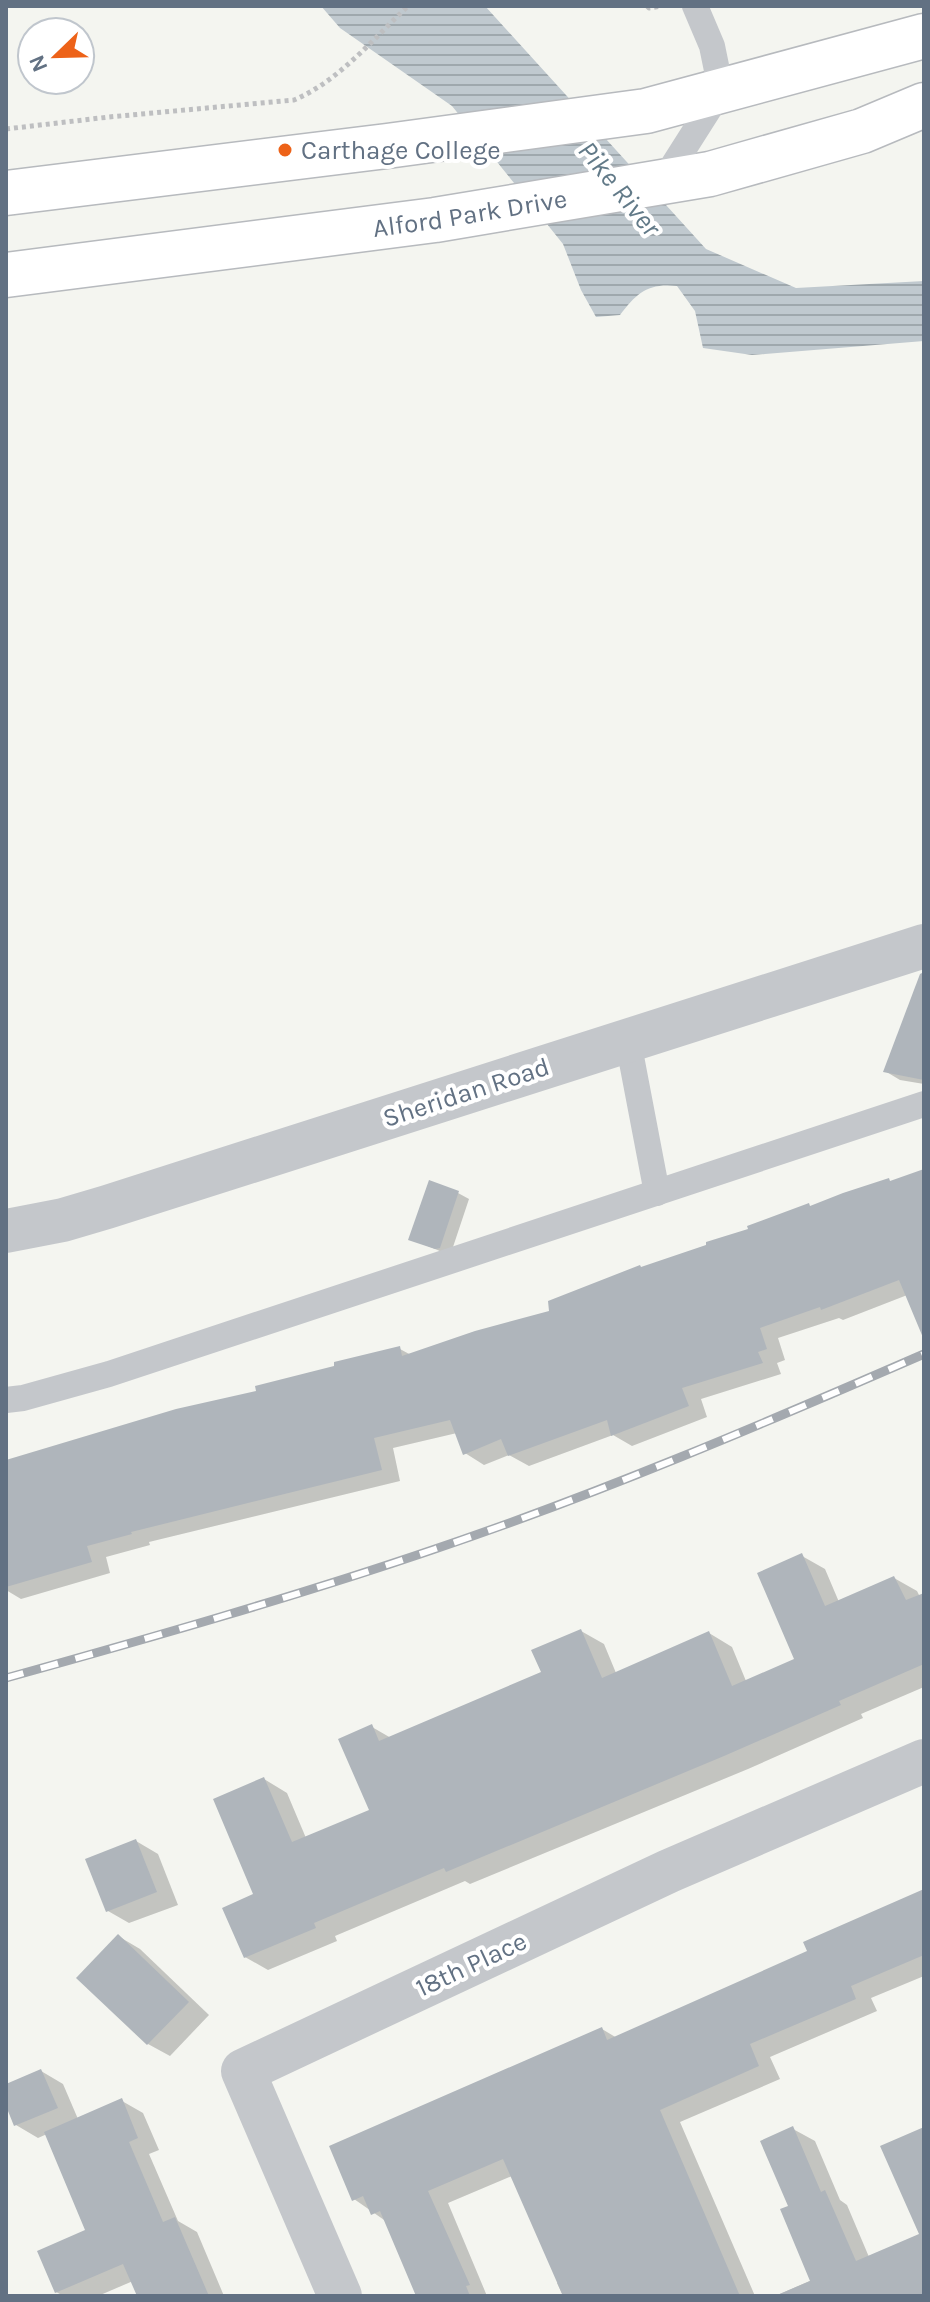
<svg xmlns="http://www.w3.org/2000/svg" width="930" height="2302" font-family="Karla,sans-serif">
<defs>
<pattern id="water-rules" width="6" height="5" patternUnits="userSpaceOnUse" patternTransform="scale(2)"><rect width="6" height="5" fill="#c0c9cf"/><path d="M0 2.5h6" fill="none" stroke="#9fa8ad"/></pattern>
</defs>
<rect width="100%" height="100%" fill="#f4f5f0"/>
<!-- water -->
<path fill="url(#water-rules)" d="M321,6H485L706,249L796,288L924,281V341L752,355L703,348L695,311L677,286C647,283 637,293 620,315L596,317L581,290L563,244L452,106L340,28Z"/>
<!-- shadow -->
<g fill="#0003">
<path d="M924,1021V1084L900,1080L885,1071Z"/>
<path d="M924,1171V1295L915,1292L843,1320L839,1318L778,1338L785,1360L777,1363L781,1374L701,1399L707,1417L632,1446L613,1435L529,1466L509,1455L484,1465L465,1453L457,1433L393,1448L400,1481L149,1542L150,1545L106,1557L110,1573L21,1599L6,1590V1462L259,1392L400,1349L411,1355L551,1312L642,1269L812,1207Z"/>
<path d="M458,1193L469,1199L451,1253L447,1254L411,1239Z"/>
<path d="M802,1556L825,1569L839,1602L894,1578L917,1591L920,1597L924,1595V1687L861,1714L863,1718L748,1769L470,1884L465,1881L335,1936L337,1941L268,1970L245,1957L256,1895L264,1779L287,1793L306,1838L371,1811L372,1727L391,1738L543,1673L581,1631L604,1644L616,1673L709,1633L732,1647L746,1681L796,1660Z"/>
<path d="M136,1841L158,1854L178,1905L129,1923L108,1911Z"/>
<path d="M924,1892V1976L871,1998L877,2011L770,2057L780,2079L680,2122L755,2296H563L557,2283L559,2282L512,2176L448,2203L487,2296H420L387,2222L354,2199L602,2029L617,2038L810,1952Z"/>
<path d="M118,1936L140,1949L209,2015L170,2056L148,2044L79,1978Z"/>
<path d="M41,2071L63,2084L78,2119L122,2101L143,2113L159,2150L149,2154L178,2221L197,2232L224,2296H139L133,2281L98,2296H64L56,2292L88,2231L47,2134L38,2138L16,2125L6,2101V2086Z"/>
<path d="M793,2129L815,2141L840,2200L847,2205L869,2257L921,2235L924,2135V2296H775L812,2280L790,2207Z"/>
</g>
<!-- building -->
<g fill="#afb5bb">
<path d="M924,972V1080L883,1072L920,974Z"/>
<path d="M924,1169V1340L899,1280L821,1310L820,1307L760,1328L767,1349L758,1352L763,1363L682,1388L689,1406L611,1436L607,1420L508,1456L501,1439L463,1455L450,1420L374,1438L382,1470L131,1532L132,1534L87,1546L92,1562L6,1587V1460L176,1409L256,1391L255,1386L334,1366V1362L400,1346L402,1356L475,1331L549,1311L548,1301L640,1265L641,1267L706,1245V1242L748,1229L747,1226L809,1203L810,1206L843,1193L889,1178L890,1181Z"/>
<path d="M429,1180L459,1191L440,1248L435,1249L408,1240Z"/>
<path d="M802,1553L825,1606L894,1576L906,1600L924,1593V1664L839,1701L841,1705L724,1756L446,1872L444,1868L314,1923L316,1928L244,1958L222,1908L253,1894L213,1799L264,1777L292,1842L369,1810L338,1739L372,1724L379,1741L541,1672L531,1650L581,1629L602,1678L709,1631L732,1686L794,1659L757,1573Z"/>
<path d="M136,1839L157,1892L106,1912L85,1859Z"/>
<path d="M924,1889V1955L851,1986L856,1999L750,2044L759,2066L660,2110L740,2296H563L503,2159L428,2191L470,2285L466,2286L470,2296H416L380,2211L371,2215L363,2196L352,2201L329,2146L602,2027L607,2040L807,1951L803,1942Z"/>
<path d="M118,1934L189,2002L147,2045L76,1978Z"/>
<path d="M41,2069L58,2108L14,2126L6,2106V2084Z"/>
<path d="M122,2098L138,2138L129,2142L163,2222L175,2217L209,2296H137L123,2264L55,2293L37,2251L85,2230L44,2132Z"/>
<path d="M793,2126L821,2192L825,2190L856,2261L919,2234L880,2146L924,2127V2296H775L810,2281L780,2209L788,2206L760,2141Z"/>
</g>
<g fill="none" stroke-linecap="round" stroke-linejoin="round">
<defs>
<g id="primary">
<path d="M6,193L387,146L646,111L924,36"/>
<path id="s1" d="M6,275L435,220L710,174L862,131L924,105"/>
</g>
</defs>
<!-- primary casing -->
<use href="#primary" stroke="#b7babe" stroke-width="47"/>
<!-- path -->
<g stroke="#bebfc1" stroke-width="5" stroke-dasharray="4 4" stroke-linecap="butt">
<path d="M647,6L649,8L662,6"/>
<path d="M6,129L109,117L294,100C339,81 373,39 408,6"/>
</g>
<!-- service -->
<g stroke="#c4c7cb" stroke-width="26">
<path d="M662,183L721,90L712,46L695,6"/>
<path d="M628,1041L657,1193"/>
<path d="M6,1400L23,1398L109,1374L924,1104"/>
</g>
<!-- minor -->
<path stroke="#c4c7cb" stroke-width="44" d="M340,2296L243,2071L669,1871L924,1761"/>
<!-- tertiary -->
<path stroke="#c4c7cb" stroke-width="44" d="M6,1231L63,1220L107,1207L924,946"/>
<!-- primary -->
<use href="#primary" stroke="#fff" stroke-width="44"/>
<defs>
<path id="rail" d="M6,1678C150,1638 294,1597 435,1549C601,1493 763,1424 924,1354"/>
</defs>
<!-- rail casing -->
<use href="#rail" stroke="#a4a9af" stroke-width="9"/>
<!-- rail -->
<use href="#rail" stroke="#fff" stroke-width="6" stroke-dasharray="18" stroke-linecap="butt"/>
</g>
<!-- markers -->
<circle fill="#ed6218" stroke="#fff" stroke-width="3" cx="285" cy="150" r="8"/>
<g text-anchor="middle" stroke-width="8" stroke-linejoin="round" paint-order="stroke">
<!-- poi labels -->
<g font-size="26" fill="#627183" stroke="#fff" text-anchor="start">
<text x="301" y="159">Carthage College</text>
</g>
<!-- street labels -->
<g font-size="26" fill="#627183" stroke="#fff">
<text dy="9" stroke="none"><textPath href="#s1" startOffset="468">Alford Park Drive</textPath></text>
<text transform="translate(466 1092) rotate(-18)" y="9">Sheridan Road</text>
<text transform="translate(471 1964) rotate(-25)" y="9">18th Place</text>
</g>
<!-- water labels -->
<g font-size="28" font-style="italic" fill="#627a88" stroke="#fff">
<text transform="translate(620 188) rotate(51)" y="10">Pike River</text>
</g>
</g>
<!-- border -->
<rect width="930" height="2302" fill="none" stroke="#627183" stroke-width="16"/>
<!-- north arrow -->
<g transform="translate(56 56) rotate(247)"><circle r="38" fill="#ffffff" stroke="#c0c6cd" stroke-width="2"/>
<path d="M0-6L14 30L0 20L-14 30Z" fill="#ed6218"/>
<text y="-12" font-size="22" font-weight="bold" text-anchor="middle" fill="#627183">N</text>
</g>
</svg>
